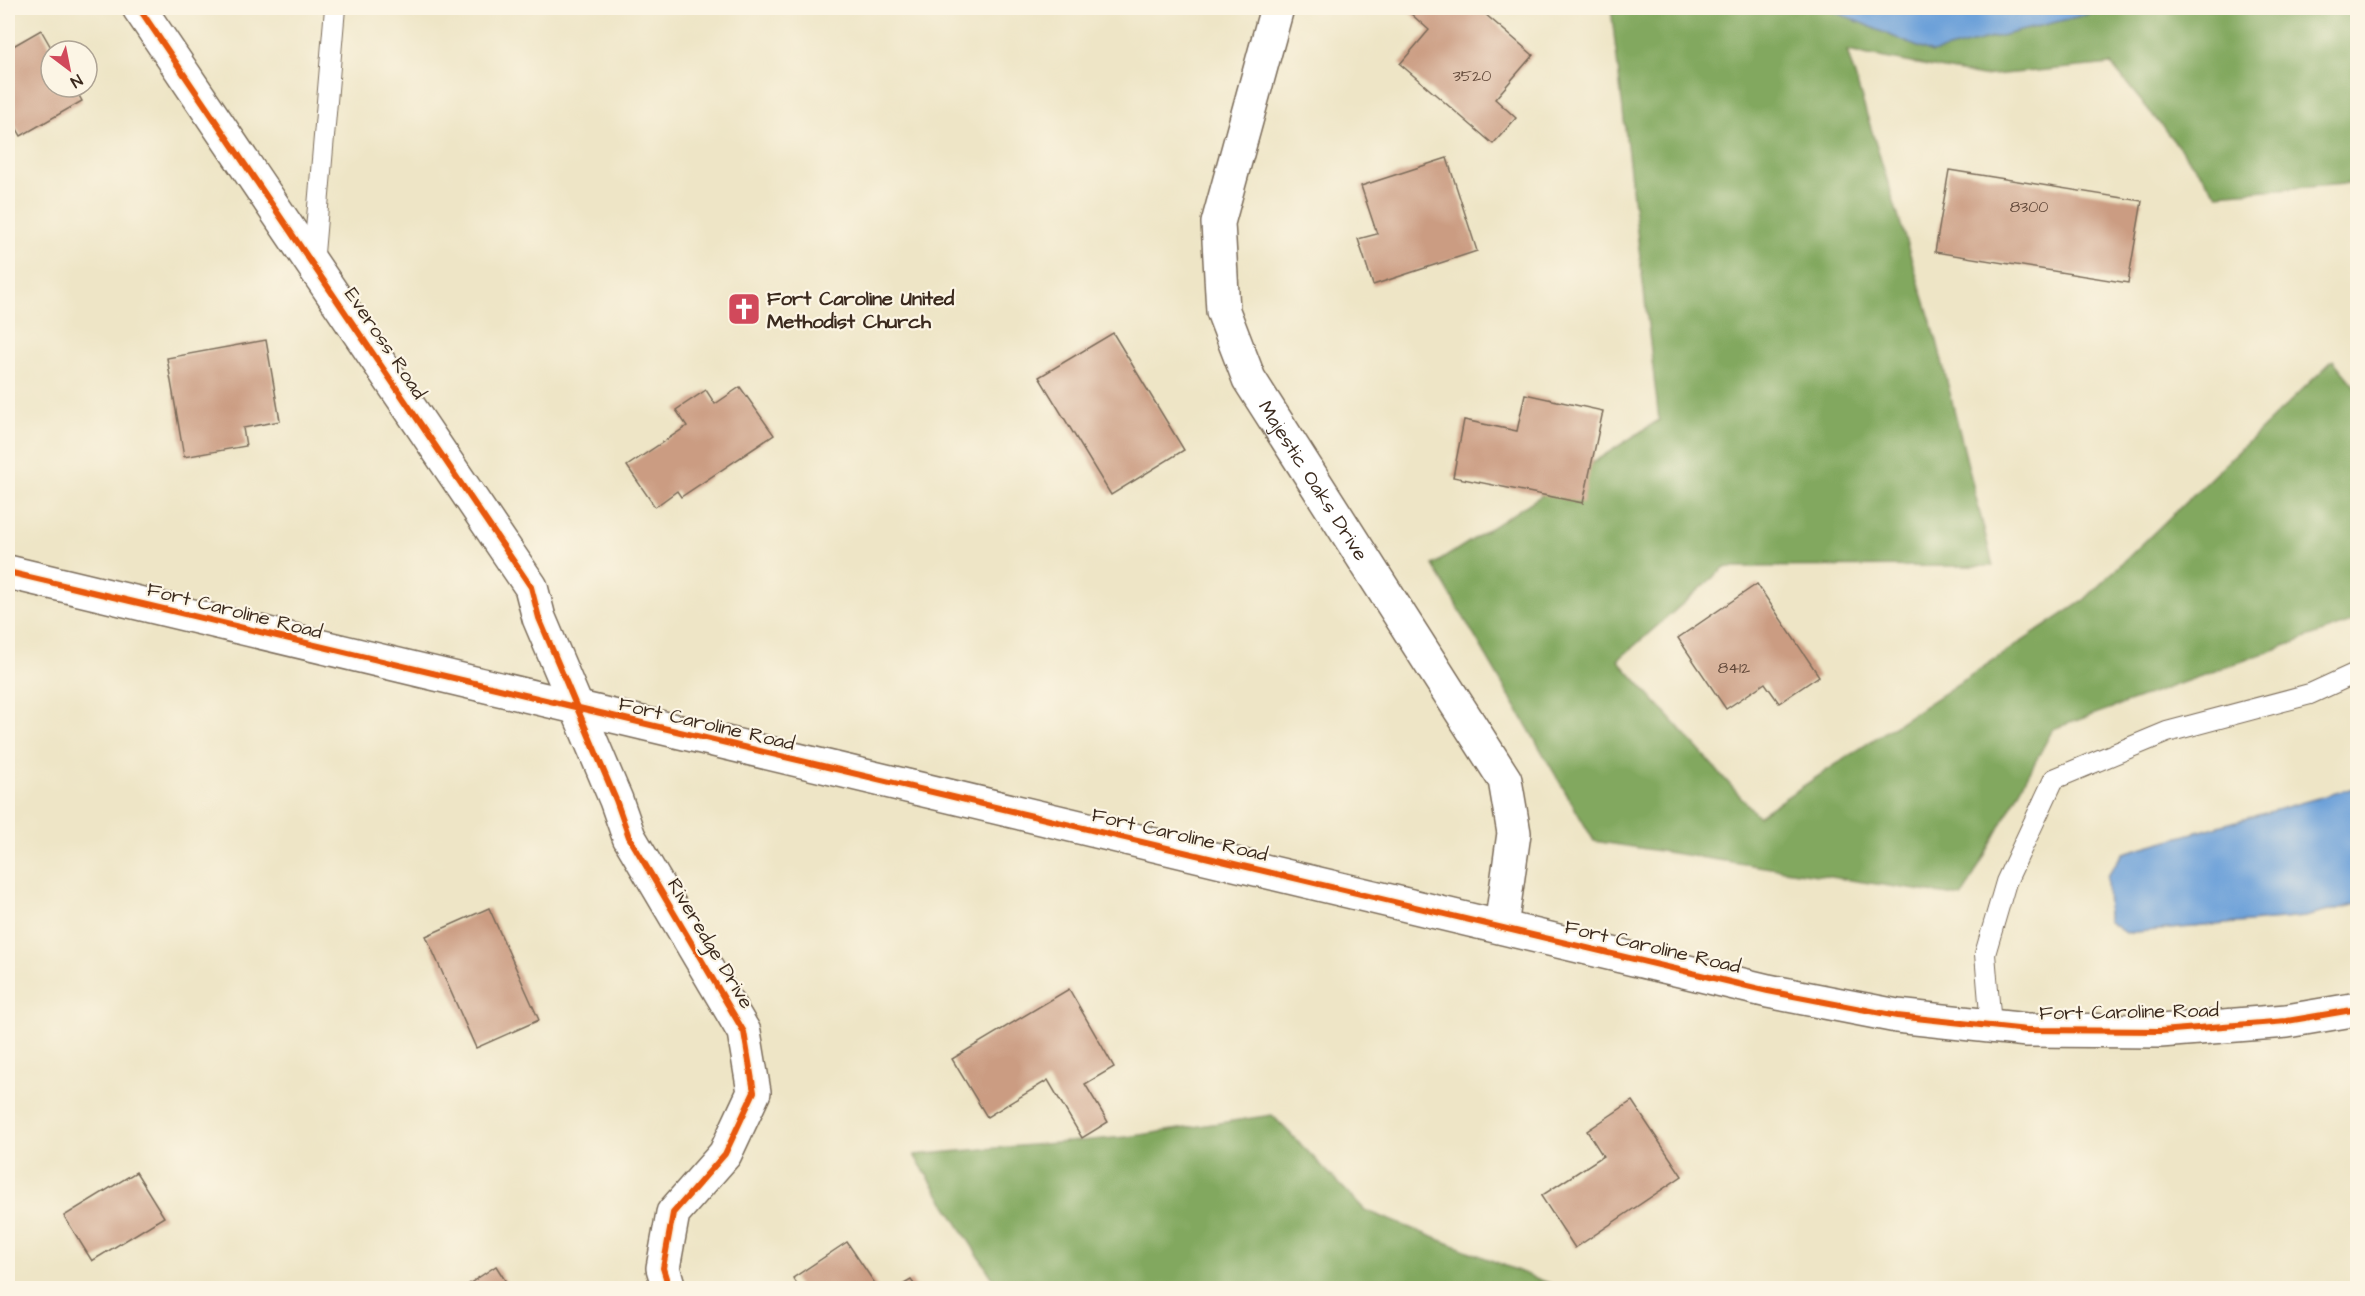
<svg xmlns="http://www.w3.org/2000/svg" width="2365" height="1296" font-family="'Architects Daughter',sans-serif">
<rect width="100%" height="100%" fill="#fcf5e5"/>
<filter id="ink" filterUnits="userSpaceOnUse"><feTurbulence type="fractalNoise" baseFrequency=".0167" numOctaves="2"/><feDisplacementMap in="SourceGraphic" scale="12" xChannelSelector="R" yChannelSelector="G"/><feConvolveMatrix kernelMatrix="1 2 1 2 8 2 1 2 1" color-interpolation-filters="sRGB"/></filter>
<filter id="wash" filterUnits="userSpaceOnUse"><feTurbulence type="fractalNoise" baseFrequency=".008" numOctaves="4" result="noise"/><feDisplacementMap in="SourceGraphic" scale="24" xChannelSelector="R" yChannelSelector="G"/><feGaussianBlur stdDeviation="1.35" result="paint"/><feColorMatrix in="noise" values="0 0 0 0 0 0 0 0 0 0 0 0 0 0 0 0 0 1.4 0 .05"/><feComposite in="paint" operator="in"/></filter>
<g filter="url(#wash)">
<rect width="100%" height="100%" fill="#eee5c6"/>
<!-- forest -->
<g fill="#82a85e" stroke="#5e693e" stroke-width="1.5">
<path d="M1611,8H1826L1932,53L2104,10L2108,8H2357V183L2217,194L2111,64L1982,76L1847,51L1937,341L1993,566L1725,567L1618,660L1758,816L2083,601L2333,360L2357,389V620L2053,729L1962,897L1594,841L1433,565L1659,420Z"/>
<path d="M1272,1115L1365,1210L1561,1288H999L914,1155L1127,1137Z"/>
</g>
<!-- water -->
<g fill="#6da1d9" stroke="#54667c" stroke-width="1.5">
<path d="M1826,8H2108L2104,10L1932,53Z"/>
<path d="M2357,787V904L2305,917L2125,933L2108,921L2107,876L2123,853Z"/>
</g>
<g id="blocks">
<!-- building -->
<g fill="#cb9c82">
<path d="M1415,8H1478L1533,55L1495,99L1516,118L1493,144L1400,64L1429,30L1410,13Z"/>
<path d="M41,30L53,51H51V87H74L82,101L21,136L8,113V49Z"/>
<path d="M1447,158L1477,251L1373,285L1358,239L1377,234L1361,186Z"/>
<path d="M1949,170L2142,201L2128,283L1935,252Z"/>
<path d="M1113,333L1184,450L1111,495L1039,377Z"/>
<path d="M266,340L280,421L243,428L246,446L184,457L167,358Z"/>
<path d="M740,387L774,435L681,497L677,491L655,507L627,466L687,426L676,410L706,390L715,404Z"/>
<path d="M1525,394L1603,411L1583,503L1453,477L1464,420L1517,431Z"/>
<path d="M1757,584L1819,676L1779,703L1765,683L1726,709L1678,638Z"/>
<path d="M489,908L539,1020L476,1048L426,936Z"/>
<path d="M1069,989L1114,1067L1085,1084L1108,1122L1082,1138L1048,1080L987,1117L952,1059Z"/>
<path d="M1632,1101L1682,1176L1575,1248L1541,1196L1603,1156L1587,1131Z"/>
<path d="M136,1172L164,1217L92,1261L64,1216Z"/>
<path d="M847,1242L878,1288H800L793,1278Z"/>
<path d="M496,1266L510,1288H463Z"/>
<path d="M911,1280L917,1288H897Z"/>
</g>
</g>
</g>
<g filter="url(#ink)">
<use href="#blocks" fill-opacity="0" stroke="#7a6b59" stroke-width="1.5"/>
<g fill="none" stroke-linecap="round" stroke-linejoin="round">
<defs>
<g id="lane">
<path d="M313,265L335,8"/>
<path d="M1991,1026L1985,954L2006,882L2054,779L2167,732L2310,694L2358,672"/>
</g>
<g id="street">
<path d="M139,8L531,587L539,618L616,800L629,837L744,1032L754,1092L725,1154L673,1213L663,1268L669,1288"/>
<path id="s1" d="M1277,8L1218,223L1223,311L1249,379L1505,780L1514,833L1501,927"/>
</g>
<path id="secondary" d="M8,572L1768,991L1897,1016L2027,1030L2160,1031L2287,1021L2358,1009"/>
</defs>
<!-- lane casing -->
<use href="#lane" stroke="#7a6b59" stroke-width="22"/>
<!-- street casing -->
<use href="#street" stroke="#7a6b59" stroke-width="36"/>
<!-- secondary casing -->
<use href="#secondary" stroke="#7a6b59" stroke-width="36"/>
<!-- lane -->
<use href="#lane" stroke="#fff" stroke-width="20"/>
<!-- street -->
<use href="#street" stroke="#fff" stroke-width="33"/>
<!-- secondary -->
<use href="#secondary" stroke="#fff" stroke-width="33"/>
<defs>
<g id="cycleway">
<path d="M139,8L531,587L539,618L616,800L629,837L744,1032L754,1092L725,1154L673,1213L663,1268L669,1288"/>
<path d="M8,572L1768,991L1897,1016L2027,1030L2160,1031L2287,1021L2358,1009"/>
</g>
</defs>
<!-- cycleway casing -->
<use href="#cycleway" stroke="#fcf5e5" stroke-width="10"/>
<!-- cycleway -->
<use href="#cycleway" stroke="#e8590c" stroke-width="6"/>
</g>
</g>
<!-- icons -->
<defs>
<symbol id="church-square" viewBox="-11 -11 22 22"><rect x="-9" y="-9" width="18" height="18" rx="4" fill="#d1495b" stroke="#fcf5e5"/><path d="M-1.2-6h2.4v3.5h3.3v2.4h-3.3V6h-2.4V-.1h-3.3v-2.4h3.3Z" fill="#fff"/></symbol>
</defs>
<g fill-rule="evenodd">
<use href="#church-square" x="725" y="290" width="38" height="38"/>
</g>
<g text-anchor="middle" stroke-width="4.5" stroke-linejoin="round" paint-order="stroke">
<!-- number labels -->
<g font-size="16" fill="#5f4637">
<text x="1472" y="81">3520</text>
<text x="2029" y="212">8300</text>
<text x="1734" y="673">8412</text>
</g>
<!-- poi labels -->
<g font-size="20" font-weight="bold" fill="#3b2a1e" stroke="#fcf5e5" text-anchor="start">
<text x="767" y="305">Fort Caroline United<tspan x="767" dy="23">Methodist Church</tspan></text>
</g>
<!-- street labels -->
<g font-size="20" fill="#3b2a1e" stroke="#fcf5e5">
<text transform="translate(386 343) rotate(56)" y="7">Eveross Road</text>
<text dy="7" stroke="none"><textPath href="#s1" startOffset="504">Majestic Oaks Drive</textPath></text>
<text transform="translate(235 610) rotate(14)" y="7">Fort Caroline Road</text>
<text transform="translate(707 723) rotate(13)" y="7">Fort Caroline Road</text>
<text transform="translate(1180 834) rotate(13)" y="7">Fort Caroline Road</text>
<text transform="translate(711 943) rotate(59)" y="7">Riveredge Drive</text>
<text transform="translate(1653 946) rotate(13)" y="7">Fort Caroline Road</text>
<text transform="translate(2129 1011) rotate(-1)" y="7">Fort Caroline Road</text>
</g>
</g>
<!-- margin -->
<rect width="2365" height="1296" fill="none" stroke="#fcf5e5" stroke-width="30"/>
<!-- north arrow -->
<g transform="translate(69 69) rotate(148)"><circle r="28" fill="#fcf5e5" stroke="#afa495" stroke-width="1.5"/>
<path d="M0-4.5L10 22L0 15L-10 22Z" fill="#d1495b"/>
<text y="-9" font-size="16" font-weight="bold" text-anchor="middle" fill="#3b2a1e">N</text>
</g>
</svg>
